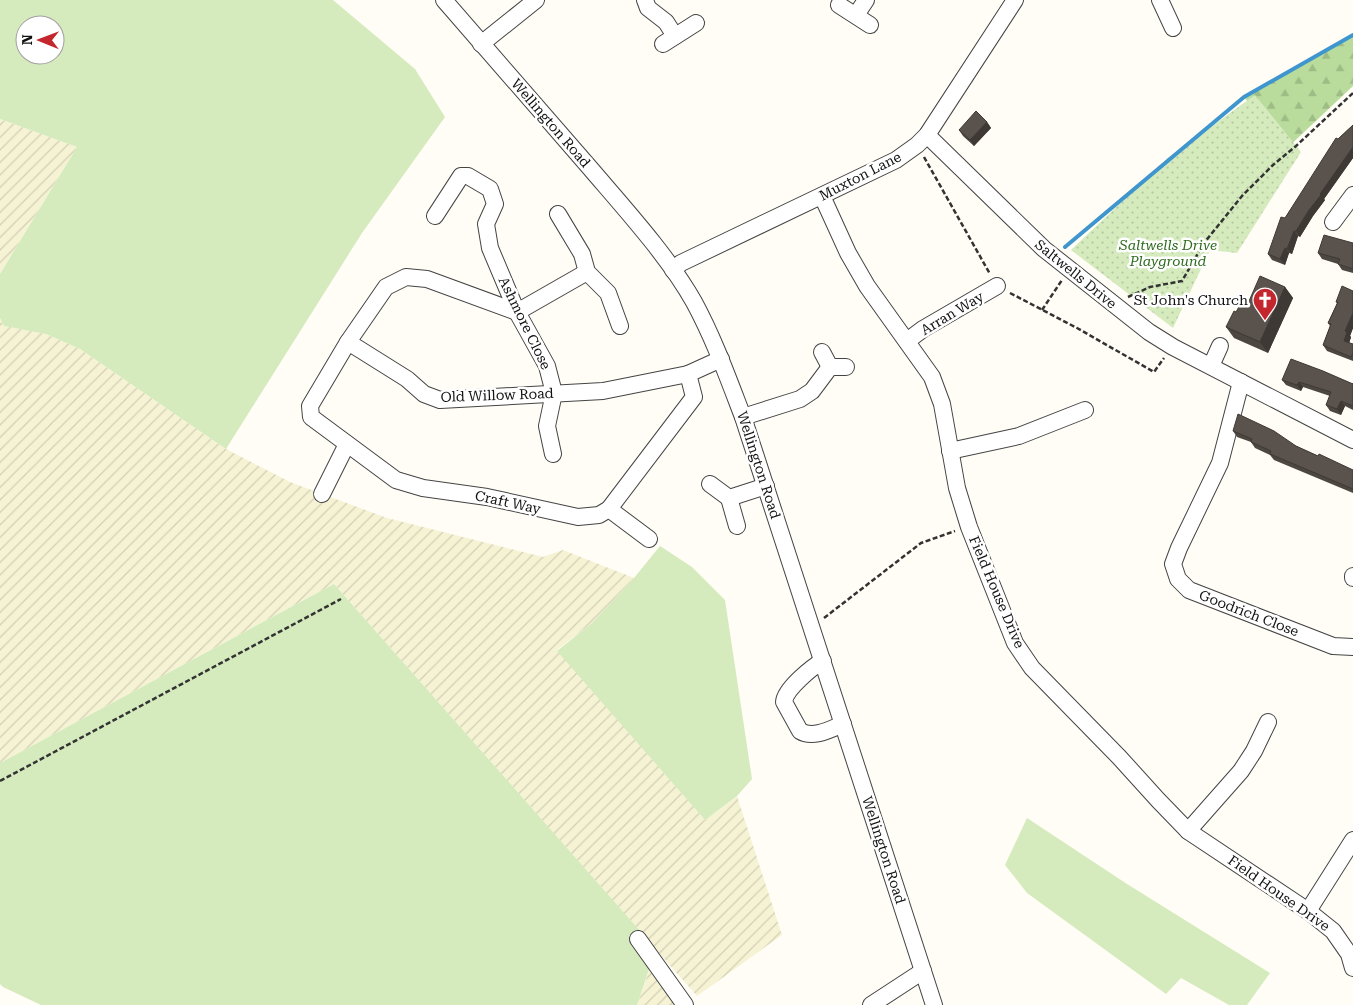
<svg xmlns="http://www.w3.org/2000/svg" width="1353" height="1005" font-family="'Roboto Serif',serif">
<defs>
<pattern id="farmland-furrows" width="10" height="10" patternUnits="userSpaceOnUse" patternTransform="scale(1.25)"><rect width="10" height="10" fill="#f6f3d4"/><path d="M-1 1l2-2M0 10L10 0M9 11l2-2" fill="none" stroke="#d2cfb5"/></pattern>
<pattern id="forest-firs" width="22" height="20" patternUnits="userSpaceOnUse" patternTransform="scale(1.25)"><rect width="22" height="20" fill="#b9dc9c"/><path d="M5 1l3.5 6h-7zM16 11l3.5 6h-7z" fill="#9ebc85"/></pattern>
<pattern id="park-dots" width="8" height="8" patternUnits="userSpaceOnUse" patternTransform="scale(1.25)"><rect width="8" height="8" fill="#d5ebbd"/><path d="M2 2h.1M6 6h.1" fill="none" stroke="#b6c8a1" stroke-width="1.8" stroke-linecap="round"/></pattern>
</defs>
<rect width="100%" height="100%" fill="#fffdf5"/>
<!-- farmland -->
<g fill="url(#farmland-furrows)">
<path d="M0,119L77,147L0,274Z"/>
<path d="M0,318L4,326L46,334L80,349L226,449L290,482L387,518L543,557L563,550L634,578L592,623L557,650L705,820L737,796L782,935L697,996L334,584L0,763Z"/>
<path d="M650,968L678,1005H637Z"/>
</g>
<!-- grass -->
<g fill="#d5ebbd" fill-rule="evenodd">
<path d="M0,0H333L415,69L445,117L362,233L226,449L80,349L46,334L4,326L0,318V274L77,147L0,119ZM25,25H55V55H25Z"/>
<path d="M660,546L692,567L725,600L752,779L737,796L705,820L557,651L592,623L634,578Z"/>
<path d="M334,584L656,949L637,1005H41L3,987L0,984V763Z"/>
<path d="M1027,818L1127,884L1270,973L1247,1005H1229L1181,978L1166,994L1027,893L1005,865Z"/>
</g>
<!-- forest -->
<path fill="url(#forest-firs)" d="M1353,36V86L1285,150L1244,97Z"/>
<!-- park -->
<path fill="url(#park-dots)" d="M1255,95L1301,152L1237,253L1210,250L1173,328L1071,250L1169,157Z"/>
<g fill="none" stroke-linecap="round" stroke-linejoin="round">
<!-- stream -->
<path stroke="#3f96cf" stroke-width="4" d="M1065,247L1244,97L1353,35"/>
<defs>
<g id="minor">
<path d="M444,0C492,56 541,112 590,168C625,209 668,256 694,302C714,339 728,378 743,417L934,1005"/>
<path d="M645,0L648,8L666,22L675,36"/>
<path d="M1160,0L1173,28"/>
<path d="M839,5L870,25"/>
<path d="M856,15L866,0"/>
<path d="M481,44L536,0"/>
<path d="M663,44L696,23"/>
<path d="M927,135L1044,249L1149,332L1173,347L1353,440"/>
<path d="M822,196L848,253L867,286L932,377L942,404L957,488L969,527L1015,643L1032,668L1119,757L1158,800L1188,831L1308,911L1333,931L1349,954L1353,968"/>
<path d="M558,214L582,254L587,272L608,293L620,326"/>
<path d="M435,216L461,176H468L490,189L495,204L486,224L490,248L517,312L547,366L554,393L547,426L553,454"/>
<path d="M1333,222L1353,195"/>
<path d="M673,270L681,263L896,160L917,145L927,135L1015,0"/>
<path d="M517,312L427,279L406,277L386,287L348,342L310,406L311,417L396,480L423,488L487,497L578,517L599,515L609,509L694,397L688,374L721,359"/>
<path d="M517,312L587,272"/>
<path d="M907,341L923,329L997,286"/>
<path d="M348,342L407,379L424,394L440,400L603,391L688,374"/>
<path d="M822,352L830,367"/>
<path d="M1211,366L1220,346"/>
<path d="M1241,382L1220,463L1179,548L1173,564L1178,579L1189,590L1333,646L1353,647"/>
<path d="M743,417L800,399L812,391L830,367H846"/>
<path d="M950,451L1019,436L1085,410"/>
<path d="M710,484L729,498L766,486"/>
<path d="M322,494L347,444"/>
<path d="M729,498L737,526"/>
<path d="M609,509L649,539"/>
<path d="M1353,576V578"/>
<path d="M823,661C812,667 785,689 784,702L800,731C813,739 831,729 843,724"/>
<path d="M1188,831L1241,771L1254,751L1268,722"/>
<path d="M1308,911L1353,840"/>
<path d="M638,939L685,1005"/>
<path d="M871,1005L923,971"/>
</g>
</defs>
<!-- minor casing -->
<use href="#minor" stroke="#444" stroke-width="18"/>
<!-- path -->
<g stroke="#333" stroke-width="2.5" stroke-dasharray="5 2.5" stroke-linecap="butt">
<path d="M924,157L990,274"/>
<path d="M1010,293L1077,328L1154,372L1164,358"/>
<path d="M1128,297L1150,287L1182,281L1204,243L1242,196L1273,165L1296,146L1353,93"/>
<path d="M1042,310L1062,280"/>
<path d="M824,618L921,543L955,531"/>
<path d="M0,781L341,599"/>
</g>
<!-- minor -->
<use href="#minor" stroke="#fff" stroke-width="16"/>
</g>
<!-- wall -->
<g fill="#4d4742">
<path d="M987,122L991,128L974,146L963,136L959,130Z"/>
<path d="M1353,125V158L1324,199L1325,200L1313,216L1300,237L1298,236L1292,254L1289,253L1285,265L1272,260L1268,254L1285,218L1338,139Z"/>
<path d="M1353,243V273L1342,270L1338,264L1322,259L1318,253Z"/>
<path d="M1285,287L1293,298L1268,353L1234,338L1226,327L1236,312Z"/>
<path d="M1353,291V328L1350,336L1351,337L1349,343L1353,344V361L1327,351L1323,345L1330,326L1328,323L1337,303L1336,302Z"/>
<path d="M1282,380L1353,384V383V410L1345,406L1341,415L1330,411L1326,405L1330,396L1303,387L1301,391L1286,385Z"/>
<path d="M1233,431L1296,446L1318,456L1353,470V493L1274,460L1270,455L1255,448L1251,442L1237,437Z"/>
</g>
<!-- shaded-wall -->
<g fill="#3f3936">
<path d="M987,122L991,128L974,146L970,140Z"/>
<path d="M1353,147V158L1324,199L1325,200L1313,216L1300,237L1296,231L1320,194Z"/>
<path d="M1294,231L1298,236L1292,254L1287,249Z"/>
<path d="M1285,248L1289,253L1285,265L1280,259Z"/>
<path d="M1285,287L1293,298L1268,353L1260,342Z"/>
<path d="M1353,313V328L1350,336L1351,337L1348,347L1344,341L1345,331Z"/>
<path d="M1299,382L1303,387L1301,391L1297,385Z"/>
<path d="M1341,401L1345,406L1341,415L1337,409Z"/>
</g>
<!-- building -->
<g fill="#5a524d" stroke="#3f3936">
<path d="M976,111L987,122L970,140L959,130Z"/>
<path d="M1353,125V147L1320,194L1321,195L1309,210L1296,231H1294L1287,249L1285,248L1280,259L1268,254L1281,217L1285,218L1336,138L1338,139Z"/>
<path d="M1324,235L1353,243V269L1338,264L1340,259L1318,253Z"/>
<path d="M1260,276L1285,287L1260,342L1226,327L1234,311L1236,312L1240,305L1246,308Z"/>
<path d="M1342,286L1353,291V313L1345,331L1347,332L1344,341L1353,344V353L1351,357L1323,345L1331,324L1328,323L1338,302H1336Z"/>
<path d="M1291,359L1323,371L1353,384V383V406L1341,401L1337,409L1326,405L1331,392L1299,382L1297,385L1282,380Z"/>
<path d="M1238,414L1274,431L1296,446L1318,456L1319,454L1353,470V489L1270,454L1271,451L1251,442L1252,439L1233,431Z"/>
</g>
<!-- icons -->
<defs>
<symbol id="church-pin" viewBox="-11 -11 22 30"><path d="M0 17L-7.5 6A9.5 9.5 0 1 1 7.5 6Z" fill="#c4262e" stroke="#fff"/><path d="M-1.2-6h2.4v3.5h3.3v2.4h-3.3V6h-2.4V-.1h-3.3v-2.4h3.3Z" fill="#fff"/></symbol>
</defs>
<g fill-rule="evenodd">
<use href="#church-pin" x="1251" y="286" width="28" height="38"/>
</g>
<g text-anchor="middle" stroke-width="5" stroke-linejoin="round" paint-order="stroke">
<!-- street labels -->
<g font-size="14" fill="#111" stroke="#fff">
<text transform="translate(551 123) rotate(49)" y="5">Wellington Road</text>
<text transform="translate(860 176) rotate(-27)" y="5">Muxton Lane</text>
<text transform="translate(1076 274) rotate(39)" y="5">Saltwells Drive</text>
<text transform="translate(952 313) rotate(-31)" y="5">Arran Way</text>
<text transform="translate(525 323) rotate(64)" y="5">Ashmore Close</text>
<text transform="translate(497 395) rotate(-2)" y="5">Old Willow Road</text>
<text transform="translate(759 465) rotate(72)" y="5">Wellington Road</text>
<text transform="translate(508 502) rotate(12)" y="5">Craft Way</text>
<text transform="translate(997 592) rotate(67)" y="5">Field House Drive</text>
<text transform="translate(1249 613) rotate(21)" y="5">Goodrich Close</text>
<text transform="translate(884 850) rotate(72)" y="5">Wellington Road</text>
<text transform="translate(1279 893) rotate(35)" y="5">Field House Drive</text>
</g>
<!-- park labels -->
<g font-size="14" font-style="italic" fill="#2f6b1f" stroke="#fff">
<text x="1168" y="250">Saltwells Drive<tspan x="1168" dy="16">Playground</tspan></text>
</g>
<!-- poi labels -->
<g font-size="14" fill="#111" stroke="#fff" text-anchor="end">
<text x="1248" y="305">St John's Church</text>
</g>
</g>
<!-- north arrow -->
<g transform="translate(40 40) rotate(271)"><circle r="24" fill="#ffffff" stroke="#a0a0a0"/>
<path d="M0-4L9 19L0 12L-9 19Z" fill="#c4262e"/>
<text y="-8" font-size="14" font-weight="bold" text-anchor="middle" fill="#111111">N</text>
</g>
</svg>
